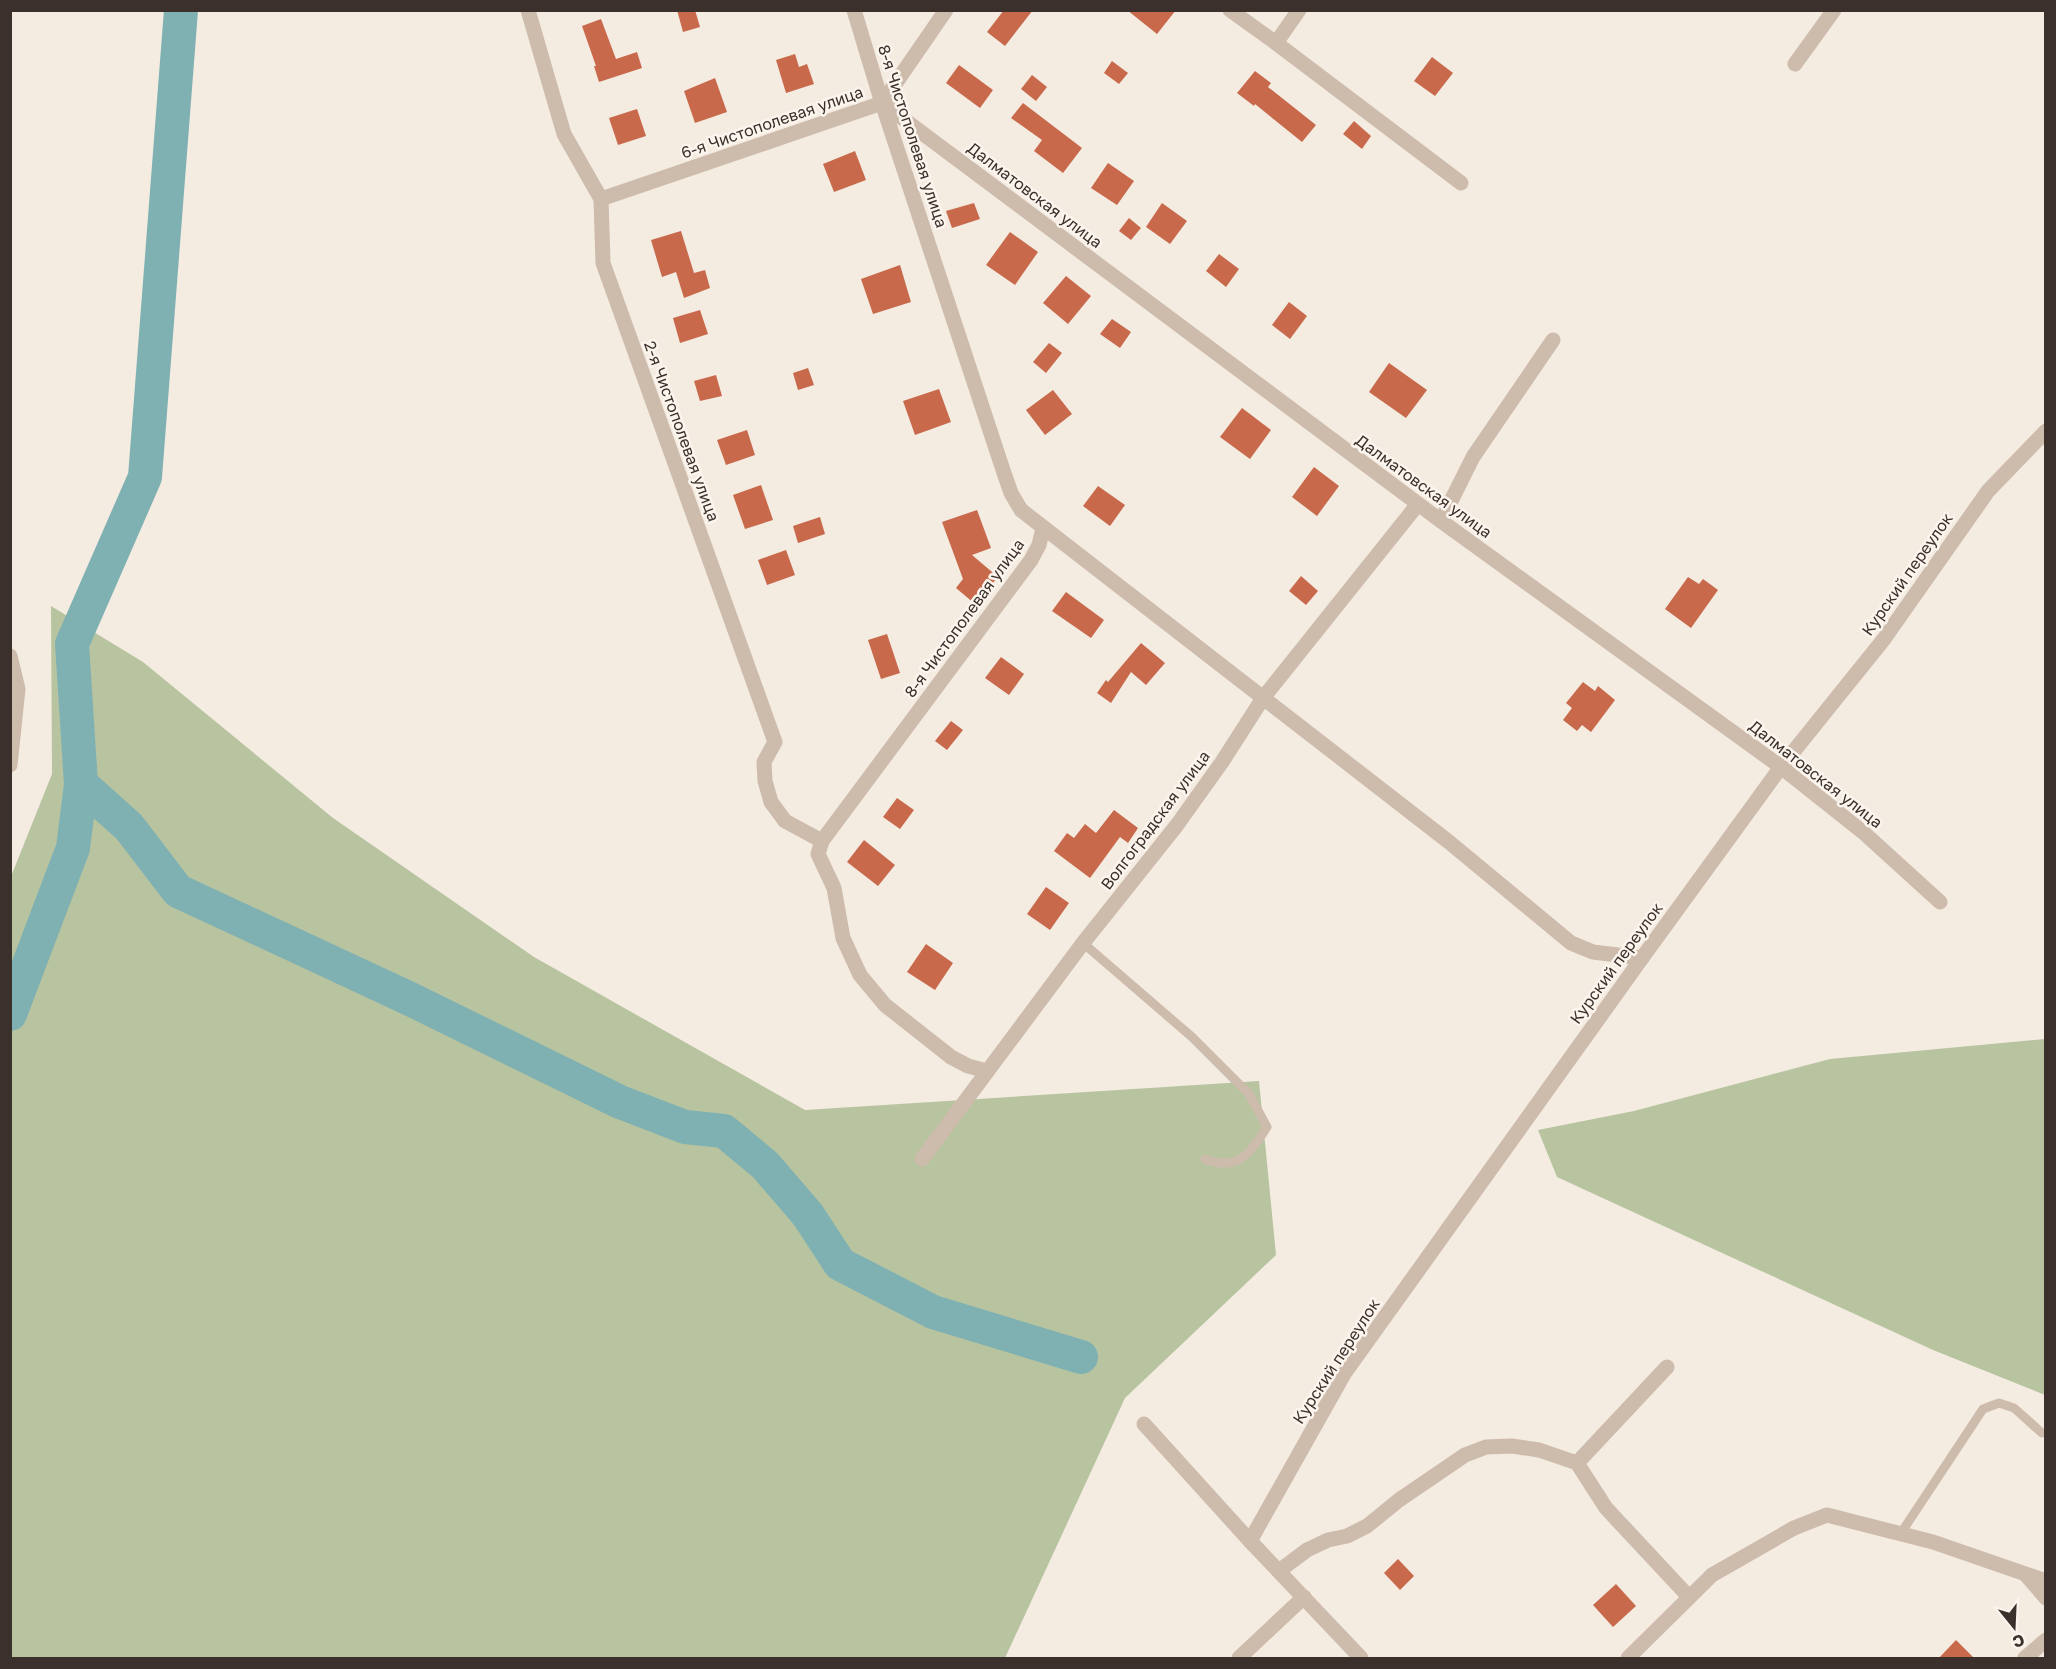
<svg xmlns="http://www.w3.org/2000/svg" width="2056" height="1669" font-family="'Golos Text',sans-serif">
<rect width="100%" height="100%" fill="#f4ebe1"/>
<!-- green -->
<g fill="#b8c4a0">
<path d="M51,606L143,662L333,818L534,957L805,1110L1259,1081L1276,1255L1125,1398L1005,1658H11L10,879L52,774Z"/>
<path d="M2045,1039V1395L1933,1350L1557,1177L1538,1130L1634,1111L1830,1059Z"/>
</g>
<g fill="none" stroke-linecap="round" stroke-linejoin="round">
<!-- river -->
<g stroke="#7fb0b2" stroke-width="34">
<path d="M81,784L129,827L178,891L408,998L620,1102L685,1127L724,1131L765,1165L808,1215L840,1264L933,1312L1081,1357"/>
<path d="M10,1014L73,848L81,784L72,644L145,477L181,10"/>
</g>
</g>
<!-- building -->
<g fill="#c8694b">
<path d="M677,10H695L700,27L683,32Z"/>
<path d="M1004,10H1033L1005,46L987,32Z"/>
<path d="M1127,10H1176L1157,34Z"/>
<path d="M601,19L616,59L637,52L642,68L599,82L594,66H596L582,26Z"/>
<path d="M795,54L799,67L807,64L814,84L786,93L776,60Z"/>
<path d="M1432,57L1453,73L1435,96L1414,81Z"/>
<path d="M1112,61L1128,73L1119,84L1104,73Z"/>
<path d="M959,65L993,90L980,108L946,83Z"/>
<path d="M1255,71L1271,83L1268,87L1316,125L1302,142L1255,104L1254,106L1237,93Z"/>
<path d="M1032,75L1047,87L1036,101L1021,89Z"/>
<path d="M715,78L727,112L695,123L684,91Z"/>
<path d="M1023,103L1082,148L1063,173L1034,151L1042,140L1011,118Z"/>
<path d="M637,109L646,136L618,145L609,118Z"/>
<path d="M1354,121L1371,136L1362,149L1343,134Z"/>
<path d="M855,151L866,180L834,192L823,164Z"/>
<path d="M1108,163L1134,181L1117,205L1091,188Z"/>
<path d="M974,203L980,219L952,228L946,211Z"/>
<path d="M1162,203L1187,221L1170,244L1146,227Z"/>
<path d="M1129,218L1141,228L1131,240L1119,231Z"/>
<path d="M681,231L694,273L705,270L710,288L684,298L676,272L662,277L651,240Z"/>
<path d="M1010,232L1038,252L1015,285L986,265Z"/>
<path d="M1219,254L1239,269L1226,287L1206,271Z"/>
<path d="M900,265L911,302L873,314L861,279Z"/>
<path d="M1066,276L1091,296L1068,324L1043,303Z"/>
<path d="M1289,302L1307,316L1290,339L1272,325Z"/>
<path d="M700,310L708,334L680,343L673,318Z"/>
<path d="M1112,319L1131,332L1120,348L1100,334Z"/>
<path d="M1049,343L1062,353L1046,373L1033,362Z"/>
<path d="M1389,363L1427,390L1406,418L1369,392Z"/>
<path d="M808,368L814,385L798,390L793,373Z"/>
<path d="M716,375L722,396L700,401L694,381Z"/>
<path d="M939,389L951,422L915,435L903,401Z"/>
<path d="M1053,390L1072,414L1045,435L1026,410Z"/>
<path d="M1242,408L1271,430L1250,459L1220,437Z"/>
<path d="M747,430L755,455L726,465L717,440Z"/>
<path d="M1314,467L1339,486L1317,516L1292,497Z"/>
<path d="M761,485L773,520L745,529L733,495Z"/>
<path d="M1098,486L1125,505L1110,526L1083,506Z"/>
<path d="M977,510L991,548L972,555L998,577L975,604L956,588L963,579L942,522Z"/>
<path d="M820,517L825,534L798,543L793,526Z"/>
<path d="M786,550L795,575L767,585L758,560Z"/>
<path d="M1301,576L1318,591L1306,605L1289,591Z"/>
<path d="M1688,577L1699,584L1703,579L1718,590L1691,628L1665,609Z"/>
<path d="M1066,592L1104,620L1091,638L1052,611Z"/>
<path d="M887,634L900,673L881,679L868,640Z"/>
<path d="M1141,643L1165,663L1146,685L1131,672L1111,703L1097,693L1106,680L1108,682Z"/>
<path d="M1001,657L1024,674L1009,695L985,678Z"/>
<path d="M1583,682L1595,691L1598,686L1615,700L1591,732L1582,725L1577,731L1563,720L1572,708L1566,703Z"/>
<path d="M951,721L963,730L947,750L935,741Z"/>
<path d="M897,798L914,810L900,829L883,817Z"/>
<path d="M1114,810L1138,828L1128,843L1120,837L1090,878L1054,851L1067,833L1074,838L1085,824L1096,833Z"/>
<path d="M864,840L895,865L878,886L847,862Z"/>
<path d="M1046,887L1069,903L1050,930L1027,914Z"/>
<path d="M926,944L953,963L935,990L907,972Z"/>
<path d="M1398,1559L1414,1576L1400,1590L1384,1573Z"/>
<path d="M1616,1584L1636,1606L1613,1627L1593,1605Z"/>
<path d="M1956,1640L1975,1659H1938Z"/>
</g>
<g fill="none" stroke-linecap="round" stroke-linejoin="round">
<!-- service -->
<g stroke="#cdbbac" stroke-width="9">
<path d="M1083,943L1192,1037L1249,1094L1267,1127C1251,1153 1237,1172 1205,1159"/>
<path d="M1901,1533L1983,1409L1999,1403L2014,1408L2042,1433"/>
</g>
<!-- minor -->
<g stroke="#cdbbac" stroke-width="15">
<path d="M528,10L564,134L601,199L603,263L775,742L764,762L765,781L771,802L785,821L822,841"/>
<path d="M854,10L882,103L1004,473L1011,493L1021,510L1449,842L1571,943L1593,952L1642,958"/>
<path d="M1230,10L1276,43L1461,183"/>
<path d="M1276,43L1299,10"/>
<path d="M1795,64L1834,10"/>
<path d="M882,103L1441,521L1781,767L1864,833L1940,902"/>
<path d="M601,199L882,103L946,10"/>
<path d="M1441,521L1473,457L1553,340"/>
<path d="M10,656L18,689L10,765"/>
<path d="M987,1071L968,1066L951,1057L885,1005L860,975L843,938L834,888L818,854L822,841L1031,560L1039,545L1043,528"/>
<path d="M922,1159L1083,943L1177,825L1222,762L1263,698L1418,504"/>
<path d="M1144,1424L1250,1541L1361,1658"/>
<path d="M1577,1463L1667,1367"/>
<path d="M1250,1541L1344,1374L1642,958L1781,767L1884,639L1988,491L2046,431"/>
<path d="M1279,1571L1307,1550L1328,1540L1347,1536L1367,1526L1399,1500L1465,1455L1486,1447L1512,1446L1539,1450L1577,1463L1606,1508L1689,1597"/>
<path d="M2027,1576L2046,1598"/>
<path d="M1239,1658L1304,1597"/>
<path d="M1628,1658L1712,1575L1794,1528L1827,1515L1933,1542L2046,1581"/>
<path d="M2025,1658L2046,1640"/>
</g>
</g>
<g text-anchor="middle" stroke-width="5" stroke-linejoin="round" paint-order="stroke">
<!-- street labels -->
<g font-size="16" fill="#3b302b" stroke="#fbf5ee">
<text transform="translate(772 122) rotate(-19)" y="6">6-я Чистополевая улица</text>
<text transform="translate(913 136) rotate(72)" y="6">8-я Чистополевая улица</text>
<text transform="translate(1035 195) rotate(37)" y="6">Далматовская улица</text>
<text transform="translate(682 431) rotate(70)" y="6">2-я Чистополевая улица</text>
<text transform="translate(1424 486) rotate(36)" y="6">Далматовская улица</text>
<text transform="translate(1907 574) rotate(-55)" y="6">Курский переулок</text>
<text transform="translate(964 618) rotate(-54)" y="6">8-я Чистополевая улица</text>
<text transform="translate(1816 774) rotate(38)" y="6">Далматовская улица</text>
<text transform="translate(1155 820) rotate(-53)" y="6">Волгоградская улица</text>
<text transform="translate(1616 963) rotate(-54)" y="6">Курский переулок</text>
<text transform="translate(1336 1361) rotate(-57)" y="6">Курский переулок</text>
</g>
</g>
<!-- border -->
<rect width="2056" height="1669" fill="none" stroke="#3b302b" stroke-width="24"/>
<!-- north arrow -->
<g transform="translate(2014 1627) rotate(162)" stroke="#fbf5ee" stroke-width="4.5" paint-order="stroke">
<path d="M0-4.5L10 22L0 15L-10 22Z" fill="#3b302b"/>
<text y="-9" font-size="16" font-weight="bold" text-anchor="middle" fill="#3b302b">С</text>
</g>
</svg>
